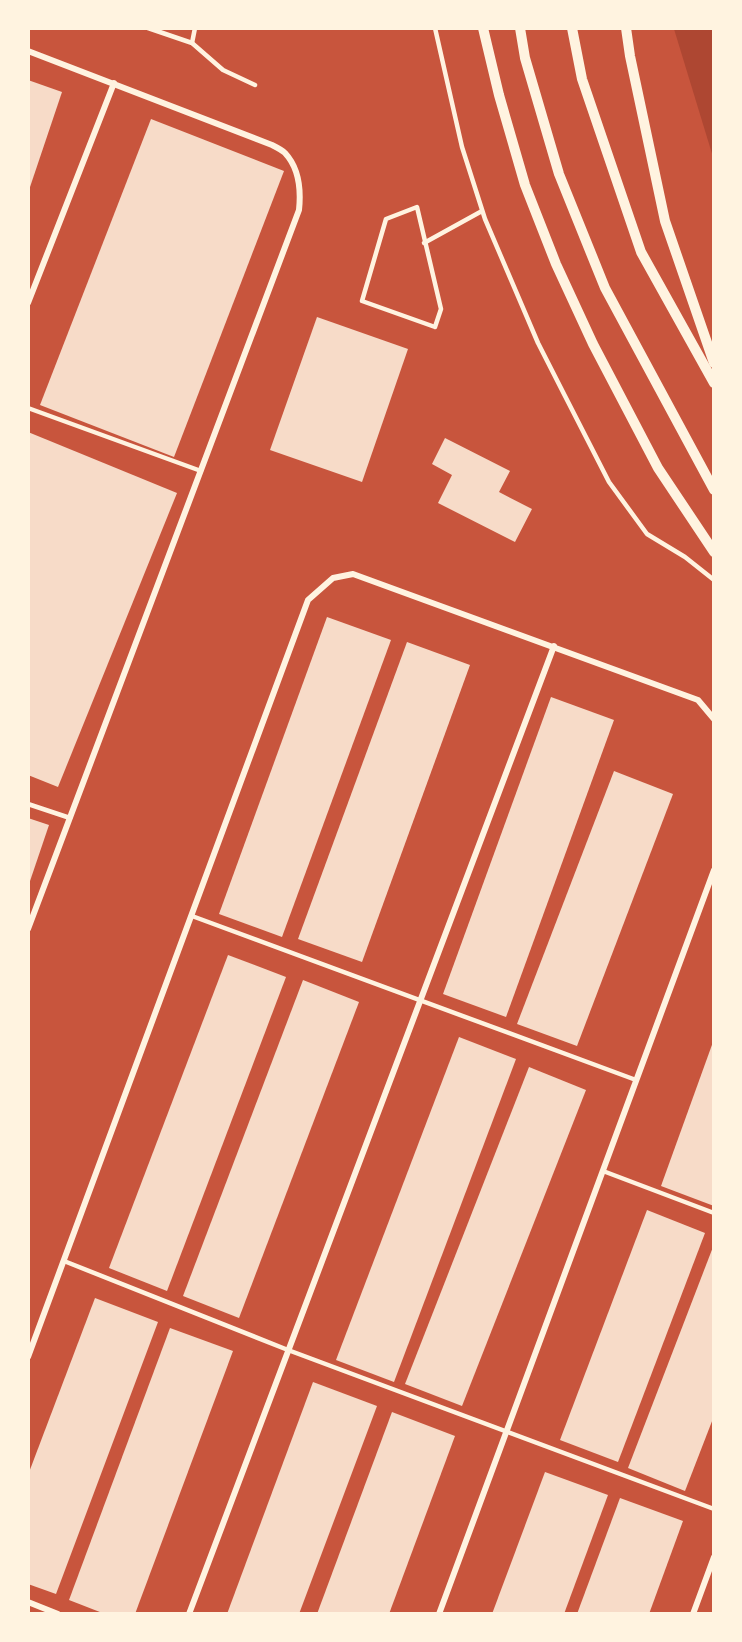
<svg xmlns="http://www.w3.org/2000/svg" width="742" height="1642" font-family="Spectral,serif">
<rect width="100%" height="100%" fill="#c8553d"/>
<!-- green -->
<path fill="#ae4732" d="M674,29H713V157Z"/>
<!-- building -->
<g fill="#f7dbc8">
<path d="M28,80L62,92L29,190H28Z"/>
<path d="M151,119L284,171L174,457L40,405Z"/>
<path d="M317,317L408,349L362,482L270,450Z"/>
<path d="M28,432L177,493L58,787L28,775Z"/>
<path d="M445,438L510,471L499,492L532,509L515,542L438,503L452,475L432,464Z"/>
<path d="M327,617L391,640L282,937L219,914Z"/>
<path d="M407,642L470,665L362,962L298,939Z"/>
<path d="M551,697L614,720L506,1017L443,994Z"/>
<path d="M614,771L673,794L577,1046L517,1024Z"/>
<path d="M28,818L49,825L29,884H28Z"/>
<path d="M228,955L286,977L167,1291L109,1268Z"/>
<path d="M303,980L359,1002L239,1318L183,1296Z"/>
<path d="M459,1037L516,1059L394,1382L336,1360Z"/>
<path d="M713,1042H714V1206L661,1186Z"/>
<path d="M529,1067L586,1090L462,1406L405,1384Z"/>
<path d="M647,1210L705,1233L618,1462L560,1440Z"/>
<path d="M713,1247L714,1416L685,1491L628,1468Z"/>
<path d="M95,1298L158,1322L56,1594L28,1584V1475Z"/>
<path d="M170,1328L233,1351L135,1614H105L69,1600Z"/>
<path d="M313,1382L377,1406L299,1614H227Z"/>
<path d="M392,1412L455,1436L389,1614H317Z"/>
<path d="M545,1472L608,1495L564,1614H492Z"/>
<path d="M620,1498L683,1521L649,1614H577Z"/>
</g>
<g fill="none" stroke-linecap="round" stroke-linejoin="round">
<!-- service -->
<g stroke="#fff3e0" stroke-width="4.5">
<path d="M148,28L192,43L223,70L255,85"/>
<path d="M435,28L462,147L485,219L538,343L565,396L609,482L647,534L685,557L714,580"/>
<path d="M192,43L195,28"/>
<path d="M417,207L441,309L435,327L362,301L386,219Z"/>
<path d="M424,243L482,211"/>
<path d="M28,408L201,471"/>
<path d="M28,804L70,818"/>
<path d="M192,916L636,1080"/>
<path d="M603,1171L714,1213"/>
<path d="M64,1261L288,1350L714,1509"/>
</g>
<!-- minor -->
<g stroke="#fff3e0" stroke-width="6">
<path d="M28,51L272,145C276,147 282,150 285,153C299,168 301,191 299,210L28,929"/>
<path d="M28,303L114,83"/>
<path d="M28,1357L308,600L333,578L353,574L698,700L714,719"/>
<path d="M28,1602L58,1614"/>
<path d="M189,1614L554,646"/>
<path d="M439,1614L714,870"/>
<path d="M693,1614L714,1557"/>
</g>
<!-- tertiary -->
<g stroke="#fff3e0" stroke-width="10">
<path d="M483,28L499,95L525,185L556,264L593,344L658,468L714,552"/>
<path d="M520,28L525,58L559,174L605,288L714,490"/>
<path d="M572,28L582,79L641,252L714,383"/>
<path d="M626,28L630,56L665,221L714,363"/>
</g>
</g>
<!-- border -->
<rect width="742" height="1642" fill="none" stroke="#fff3e0" stroke-width="60"/>
</svg>
